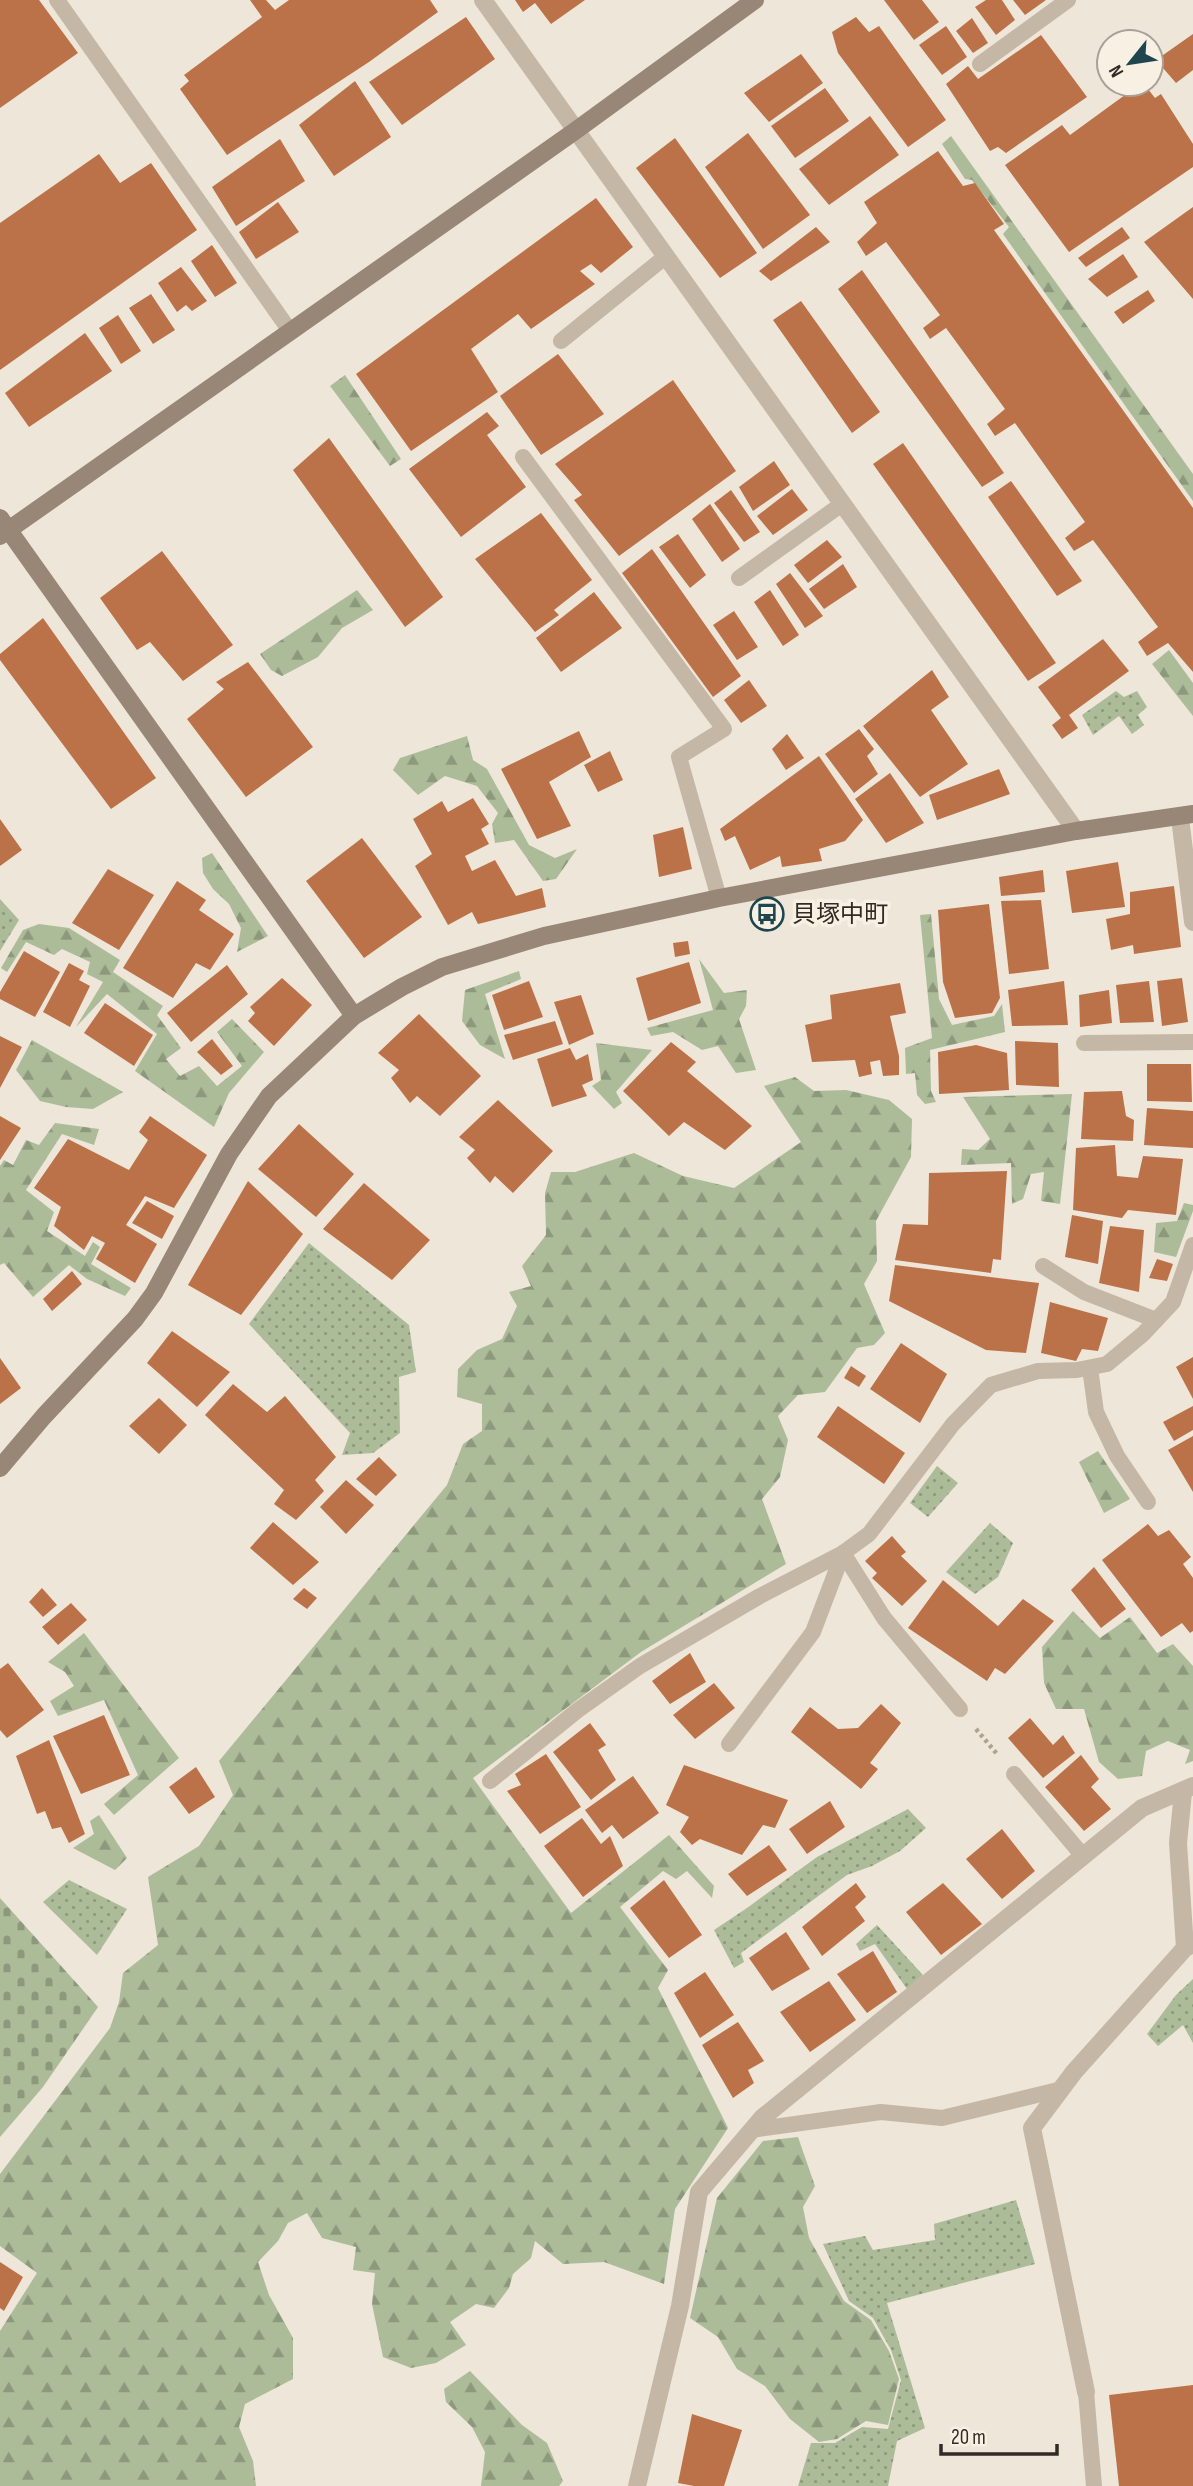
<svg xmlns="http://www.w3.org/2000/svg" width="1193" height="2486" font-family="'Sofia Sans Condensed','Noto Sans JP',sans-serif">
<defs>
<pattern id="grass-dots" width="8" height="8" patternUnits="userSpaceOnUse" patternTransform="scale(1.75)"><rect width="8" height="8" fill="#acbc99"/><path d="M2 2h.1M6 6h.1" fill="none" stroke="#8d997d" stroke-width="1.8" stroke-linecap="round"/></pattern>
<pattern id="forest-firs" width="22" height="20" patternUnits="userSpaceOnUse" patternTransform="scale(1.75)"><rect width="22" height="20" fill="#acbc99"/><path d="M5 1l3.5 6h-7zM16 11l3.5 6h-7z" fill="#8d997d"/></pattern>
<pattern id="cemetery-stones" width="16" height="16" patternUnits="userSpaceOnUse" patternTransform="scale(1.75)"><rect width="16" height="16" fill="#acbc99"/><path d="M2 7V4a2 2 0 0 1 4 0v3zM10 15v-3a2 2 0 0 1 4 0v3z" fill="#8d997d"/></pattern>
</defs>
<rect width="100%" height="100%" fill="#eee6d8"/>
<!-- grass -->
<g fill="url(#grass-dots)">
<path d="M1116,691L1124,697L1137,691L1147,707L1138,715L1144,725L1132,734L1119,716L1093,735L1082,715Z"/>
<path d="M0,899L19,920L0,951Z"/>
<path d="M309,1243L409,1325L416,1372L399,1377L400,1433L373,1453L342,1455L350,1433L249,1324Z"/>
<path d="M937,1466L958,1483L928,1517L910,1503Z"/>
<path d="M990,1523L1013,1543L998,1577L975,1594L946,1572Z"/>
<path d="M908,1809L926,1828L900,1851L872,1866L847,1875L741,1953L744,1962L734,1968L714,1930L747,1908L817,1857Z"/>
<path d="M69,1880L127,1909L97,1955L43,1902Z"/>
<path d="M877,1925L923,1975L907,1989L875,1944L860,1951L856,1944Z"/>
<path d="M1193,1979V2043L1183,2025L1158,2046L1147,2034L1176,1995Z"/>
<path d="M1016,2200L1035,2264L887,2303L925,2428L897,2441L888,2486H798L811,2443H835L862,2427L888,2429L901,2380L891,2350L873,2318L849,2301L823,2244L865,2236L873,2250L935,2240L934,2224Z"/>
</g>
<!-- forest -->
<g fill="url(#forest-firs)">
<path d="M951,136L1193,474V501L1003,234L1009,227L972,180L965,179L942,144Z"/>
<path d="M345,375L401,459L390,466L330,386Z"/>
<path d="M357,590L373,610L342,628L318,657L282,676L271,670L260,654Z"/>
<path d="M1169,650L1193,683V716L1152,664Z"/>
<path d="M467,736L473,760L487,769L529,845L555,858L577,849L556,879L543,881L514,840L495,843L492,824L498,813L477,786L445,776L418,795L393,770L400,758Z"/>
<path d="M212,853L268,936L237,952L241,928L229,904L213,889L203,873L202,858Z"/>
<path d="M931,914L939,999L952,1025L994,1016L1002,1004L1005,1032L930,1050L931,1091L936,1102L925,1104L917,1095L915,1073L906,1074L905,1048L932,1038L920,915Z"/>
<path d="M39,924L69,928L120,960L113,972L163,1006L157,1015L181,1048L166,1059L180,1076L199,1066L217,1086L242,1066L217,1032L232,1019L264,1052L229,1093L214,1127L135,1071L157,1034L107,994L76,1027L103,982L87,974L90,962L62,949L54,955L26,942L7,972L1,968L23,930Z"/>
<path d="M699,959L724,993L747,990L746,1006L739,1019L756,1070L736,1073L718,1046L702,1050L673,1032L651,1036L647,1028L713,1010Z"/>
<path d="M519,971L521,979L485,994L505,1059L480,1045L462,1021L465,990Z"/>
<path d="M32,1040L123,1092L93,1109L66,1107L40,1101L16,1070Z"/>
<path d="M596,1043L652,1050L616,1092L622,1103L614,1109L592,1086L601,1080Z"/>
<path d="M795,1077L814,1091L846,1090L889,1100L912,1119L911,1157L876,1221L877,1261L864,1284L885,1333L874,1345L857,1348L825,1392L798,1395L778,1416L788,1440L780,1477L762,1499L786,1564L641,1652L473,1778L571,1913L669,1835L714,1886L712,1898L687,1871L676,1879L663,1871L620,1907L668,1970L658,1988L728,2128L675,2209L664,2284L604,2262L563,2264L535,2241L531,2258L513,2274L509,2288L494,2308L476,2304L450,2322L466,2345L436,2363L411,2368L383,2357L372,2304L375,2273L353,2270L356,2247L322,2238L307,2213L288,2223L278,2241L258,2262L269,2295L293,2338V2379L245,2404L239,2427L253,2461L256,2486H0V2331L37,2273L0,2246V2174L110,2028L119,2002L123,1973L158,1945L148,1877L199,1846L233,1795L219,1761L447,1485L463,1444L482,1431V1404L457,1397L458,1369L477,1350L502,1339L517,1306L509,1292L531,1286L522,1266L546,1235L545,1193L551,1172H575L634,1153L683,1176L734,1188L801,1142L764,1086Z"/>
<path d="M1072,1094L1060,1204L1041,1201L1044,1172L1031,1174L1023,1199L1012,1204L1011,1163L961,1165L962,1149L978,1150L990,1139L963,1097Z"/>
<path d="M55,1123L99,1129L94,1145L62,1134L26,1190L54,1212L47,1231L85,1256L93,1242L100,1247L91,1264L131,1288L125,1296L87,1279L69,1265L33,1297L4,1263L0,1265V1166L4,1160L13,1165L26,1140L39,1145Z"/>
<path d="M1184,1203L1193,1205V1211L1176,1257L1154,1252L1156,1223L1177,1221Z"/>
<path d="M1098,1451L1130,1499L1104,1513L1079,1462Z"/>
<path d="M1073,1611L1100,1638L1130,1617L1157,1653L1173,1644L1193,1666V1761L1185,1764L1190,1750L1168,1741L1146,1751L1142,1776L1118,1779L1099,1762L1084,1709H1056L1044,1683L1042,1647Z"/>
<path d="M84,1633L179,1758L114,1815L104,1804L138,1775L104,1700L58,1716L50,1701L74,1686L65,1672L48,1662Z"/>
<path d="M99,1815L127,1858L115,1870L73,1848L94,1834L90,1821Z"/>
<path d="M798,2137L815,2186L803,2207L809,2238L844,2301L871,2320L889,2351L899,2379L888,2425L866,2421L837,2439L819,2442L790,2419L765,2386L737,2369L718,2337L690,2318L717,2198L763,2141Z"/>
<path d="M470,2371L522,2425L547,2443L563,2481L559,2486H481L485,2452L472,2427L446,2402L444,2389Z"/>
</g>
<!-- cemetery -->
<path fill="url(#cemetery-stones)" d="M0,1898L98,2007L43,2087L0,2137Z"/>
<!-- building -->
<g fill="#bc7248">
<path d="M0,0H39L78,53L0,108Z"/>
<path d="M250,0H266L275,10L289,0H430L438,12L369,62L227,155L180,89L189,81L184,75L262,17Z"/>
<path d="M515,0H585L551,24L535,3L523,12Z"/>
<path d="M884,0H922L939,22L914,40Z"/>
<path d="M986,0H1002L1015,20L996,35L975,7Z"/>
<path d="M1013,0H1046L1025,15Z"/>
<path d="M466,17L495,59L402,125L369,82Z"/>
<path d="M856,17L869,32L879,26L946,120L908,147L838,53L832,32Z"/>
<path d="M972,18L988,43L973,53L956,31Z"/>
<path d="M946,26L967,57L942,75L919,45Z"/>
<path d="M1193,34V70L1176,83L1156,60Z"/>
<path d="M1041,35L1087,97L1006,153L998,147L990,151L946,84L968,66L978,79Z"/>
<path d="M801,54L823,83L769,122L744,93Z"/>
<path d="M355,81L391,137L334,176L299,125Z"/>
<path d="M1140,84H1144L1155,98L1161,94L1193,144V167L1069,252L1005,165L1062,125L1070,135Z"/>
<path d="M825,88L849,121L795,158L771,126Z"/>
<path d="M870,116L899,155L829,205L799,169Z"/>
<path d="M748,133L810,215L763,249L705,167Z"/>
<path d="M675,138L757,253L720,278L636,168Z"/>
<path d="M280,139L305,181L236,226L212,187Z"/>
<path d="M938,151L963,186L975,183L1004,224L994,230L1193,508V672L1168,643L1147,656L1138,642L1158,627L1093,540L1074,551L1065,538L1085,522L1015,423L995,436L987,424L1005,409L946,328L930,339L923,328L940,315L886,242L866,256L857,242L877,223L864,202Z"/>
<path d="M99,154L120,183L151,163L197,230L0,370V223Z"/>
<path d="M596,198L633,247L601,273L591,264L580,271L595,284L531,329L518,314L471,349L498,392L411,451L356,374Z"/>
<path d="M278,202L299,232L256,259L239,232Z"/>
<path d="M1193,207V299L1144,242Z"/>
<path d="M816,227L830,242L771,281L759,271Z"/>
<path d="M1122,227L1130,238L1086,267L1078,258Z"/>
<path d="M212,245L237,283L215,297L191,261Z"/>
<path d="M1123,254L1138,277L1107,297L1088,279Z"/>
<path d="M181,267L207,301L192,311L186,305L177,312L158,283Z"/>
<path d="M862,270L1004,473L982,487L838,289Z"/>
<path d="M1148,290L1155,301L1123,324L1114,312Z"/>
<path d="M151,294L175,330L153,344L129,308Z"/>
<path d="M801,301L880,412L852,433L773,320Z"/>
<path d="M118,315L141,351L121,364L99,328Z"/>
<path d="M85,333L112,371L29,427L5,393Z"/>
<path d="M558,354L604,414L541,455L500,396Z"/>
<path d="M673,380L736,471L619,556L574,500L582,495L555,464Z"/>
<path d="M487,412L499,426L487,435L526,487L461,537L409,469Z"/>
<path d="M329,438L443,597L405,627L293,470Z"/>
<path d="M903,443L1056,663L1028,681L873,464Z"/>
<path d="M774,461L790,485L753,511L739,487Z"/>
<path d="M1011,481L1082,581L1057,596L988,497Z"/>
<path d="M792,489L808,510L773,535L757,516Z"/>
<path d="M731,490L760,532L744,542L714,503Z"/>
<path d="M710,504L740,549L722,562L692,519Z"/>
<path d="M541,513L592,580L554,610L559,615L535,632L475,559Z"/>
<path d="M678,534L706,575L690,588L659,547Z"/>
<path d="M827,540L842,557L808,583L794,565Z"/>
<path d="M652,549L741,676L713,697L622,573Z"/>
<path d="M162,551L233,645L183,681L150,642L137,650L100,598Z"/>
<path d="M843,564L857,587L824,609L809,589Z"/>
<path d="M790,573L823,616L805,628L776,584Z"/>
<path d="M770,590L799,635L783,646L754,602Z"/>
<path d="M594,592L622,628L561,672L536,638Z"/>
<path d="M734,611L758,647L737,660L713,625Z"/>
<path d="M43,618L156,778L111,809L0,660V654Z"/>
<path d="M1103,639L1129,671L1069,715L1078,728L1062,739L1052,725L1061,718L1038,687Z"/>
<path d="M248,662L313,747L246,797L187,719L224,689L216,682Z"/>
<path d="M932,670L949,697L931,710L968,764L920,797L863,726Z"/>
<path d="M749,680L767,706L741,723L724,700Z"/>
<path d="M859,729L874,749L867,756L878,774L854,793L825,754Z"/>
<path d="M579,731L591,757L549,782L571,826L537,839L501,769Z"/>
<path d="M787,734L804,758L786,770L772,749Z"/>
<path d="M610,751L623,780L598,792L584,765Z"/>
<path d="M819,756L863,820L845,841L819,849L822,861L782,867L780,856L750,870L735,836L725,841L720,829Z"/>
<path d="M999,769L1010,794L937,820L929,795Z"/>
<path d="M890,773L924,823L886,843L855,799Z"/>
<path d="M473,798L489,824L481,829L489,844L465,856L472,871L495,860L516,896L542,888L546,907L478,924L472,912L448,925L415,866L432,854L413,819L442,801L448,812Z"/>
<path d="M0,819L22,850L0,866Z"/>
<path d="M683,827L692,869L659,877L653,835Z"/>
<path d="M362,838L422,917L364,958L306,881Z"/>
<path d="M1118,862L1125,907L1072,913L1066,871Z"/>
<path d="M108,869L154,895L119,950L72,923Z"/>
<path d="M1043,870L1045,892L1001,896L999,877Z"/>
<path d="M177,881L206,900L199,910L234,934L210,970L196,963L173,998L123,968Z"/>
<path d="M1174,886L1181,947L1134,954L1133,945L1111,950L1106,919L1130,914V892Z"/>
<path d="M1041,900L1049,969L1009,974L1001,901Z"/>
<path d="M989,904L1000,998L992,1013L955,1018L943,982L938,910Z"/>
<path d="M688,941L690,954L675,957L673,943Z"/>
<path d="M24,951L60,972L35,1017L0,999V992Z"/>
<path d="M689,962L701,1003L648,1021L636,978Z"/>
<path d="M69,963L84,971L79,980L90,986L70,1027L43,1012Z"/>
<path d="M227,965L248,994L191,1042L167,1013Z"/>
<path d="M282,978L312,1005L274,1046L248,1021L255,1013L250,1007Z"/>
<path d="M1182,978L1188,1022L1162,1026L1157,981Z"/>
<path d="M529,981L543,1017L504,1030L492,995Z"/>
<path d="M1064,981L1068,1025L1012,1026L1008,990Z"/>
<path d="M1149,981L1154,1022L1120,1023L1116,985Z"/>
<path d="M900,983L906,1013L890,1016L899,1056V1075L883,1076L880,1060L870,1062L872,1074L859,1077L855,1060L812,1062L805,1025L832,1019L830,995Z"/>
<path d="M1109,990L1112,1023L1080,1027L1079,995Z"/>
<path d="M581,995L594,1034L569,1045L554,1002Z"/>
<path d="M105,1003L153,1035L134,1066L84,1033Z"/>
<path d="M419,1014L481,1076L440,1116L417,1096L410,1103L391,1078L399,1070L378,1053Z"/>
<path d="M555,1021L563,1044L513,1060L504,1035Z"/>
<path d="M0,1036L22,1047L0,1088Z"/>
<path d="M212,1039L233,1066L221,1075L197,1052Z"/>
<path d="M1015,1041L1058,1043L1059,1087L1016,1085Z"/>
<path d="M671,1042L696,1062L687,1071L752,1126L725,1150L684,1122L669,1136L623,1091Z"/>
<path d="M976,1045L1007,1053L1009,1090L939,1094L938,1052Z"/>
<path d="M570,1048L576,1060L588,1054L593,1080L582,1085L587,1096L552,1107L537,1059Z"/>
<path d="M1147,1064H1191L1192,1102L1147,1101Z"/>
<path d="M1122,1091L1126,1116L1134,1120L1133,1141L1081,1139L1084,1092Z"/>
<path d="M498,1100L553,1151L513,1193L495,1176L490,1183L467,1158L475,1150L459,1137Z"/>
<path d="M1147,1108L1193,1111V1148L1144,1145Z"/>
<path d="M0,1116L21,1128L0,1160Z"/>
<path d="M150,1116L207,1155L174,1208L145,1196L126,1225L157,1244L135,1283L96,1259L105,1243L92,1236L84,1250L54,1226L61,1207L34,1188L68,1139L129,1170L148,1140L139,1132Z"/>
<path d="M299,1124L354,1174L316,1217L258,1169Z"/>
<path d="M1115,1145L1117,1176L1138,1178L1143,1156L1183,1159L1176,1215L1128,1210L1122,1218L1073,1210L1076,1148Z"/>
<path d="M1007,1171L1001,1260L993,1259L991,1273L895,1260L903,1224L928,1225L929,1173Z"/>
<path d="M248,1181L303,1234L241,1315L188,1285Z"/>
<path d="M364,1183L430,1240L392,1280L323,1229Z"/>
<path d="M147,1201L174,1216L162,1239L132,1223Z"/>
<path d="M1072,1215L1103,1221L1098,1264L1065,1257Z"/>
<path d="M1110,1226L1144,1230L1139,1292L1099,1283Z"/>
<path d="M1157,1259L1173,1264L1167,1281L1149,1278Z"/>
<path d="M895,1265L1039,1283L1026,1353L986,1350L889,1301Z"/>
<path d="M72,1271L82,1284L52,1311L43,1299Z"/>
<path d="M1050,1302L1108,1318L1098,1351L1082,1349L1076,1361L1041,1353Z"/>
<path d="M172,1331L230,1372L197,1407L147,1363Z"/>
<path d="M901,1343L947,1374L920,1423L870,1389Z"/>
<path d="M1193,1357V1399L1176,1367Z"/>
<path d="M0,1358L21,1388L0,1404Z"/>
<path d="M851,1366L866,1376L859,1387L844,1378Z"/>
<path d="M233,1384L267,1412L285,1396L336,1457L315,1480L324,1491L296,1520L274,1504L284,1490L205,1415Z"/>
<path d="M159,1398L187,1425L159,1454L129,1426Z"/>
<path d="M838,1406L905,1453L884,1484L817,1437Z"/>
<path d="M1193,1406V1430L1174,1441L1163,1422Z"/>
<path d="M1193,1436V1492L1168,1450Z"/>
<path d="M379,1457L397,1475L376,1496L356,1479Z"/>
<path d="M346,1480L374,1505L346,1534L320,1507Z"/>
<path d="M273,1522L319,1562L293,1585L250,1548Z"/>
<path d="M1148,1524L1158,1536L1169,1530L1191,1557L1183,1564L1193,1578V1631L1190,1633L1182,1623L1161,1637L1102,1560Z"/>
<path d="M892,1536L906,1552L901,1556L927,1581L902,1606L872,1578L877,1573L865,1561Z"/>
<path d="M1094,1567L1126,1609L1101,1628L1071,1590Z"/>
<path d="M943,1580L998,1626L1023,1599L1054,1621L1005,1674L995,1668L987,1681L908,1628Z"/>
<path d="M42,1588L57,1605L43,1617L29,1602Z"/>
<path d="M304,1588L317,1598L307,1609L293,1599Z"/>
<path d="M71,1603L87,1620L58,1645L42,1627Z"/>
<path d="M690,1653L706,1682L670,1704L652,1681Z"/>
<path d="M8,1663L44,1710L7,1738L0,1730V1669Z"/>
<path d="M714,1683L735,1708L695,1739L673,1715Z"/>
<path d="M881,1704L901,1723L870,1763L878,1769L861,1789L791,1732L810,1707L838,1729L858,1728Z"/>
<path d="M104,1715L130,1775L81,1794L53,1736Z"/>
<path d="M1030,1718L1053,1745L1063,1735L1075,1753L1043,1778L1008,1738Z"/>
<path d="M590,1723L606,1745L598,1750L616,1780L591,1800L553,1752Z"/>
<path d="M49,1740L85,1834L69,1843L61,1827L52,1829L45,1811L37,1814L16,1756Z"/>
<path d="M546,1754L581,1807L540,1834L507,1791L521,1785L515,1774Z"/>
<path d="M1081,1755L1099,1779L1091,1787L1111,1809L1084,1831L1045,1787Z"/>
<path d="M684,1765L788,1800L775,1828L763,1825L742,1855L700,1839L692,1845L680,1832L689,1817L666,1805Z"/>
<path d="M196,1767L215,1797L189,1814L169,1787Z"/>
<path d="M633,1776L659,1813L623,1839L612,1825L602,1833L585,1810Z"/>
<path d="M830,1801L845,1827L807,1854L789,1829Z"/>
<path d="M582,1818L601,1844L610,1836L623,1866L583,1897L544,1846Z"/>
<path d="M1002,1829L1035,1871L1002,1899L966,1859Z"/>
<path d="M769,1845L787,1870L747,1896L728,1874Z"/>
<path d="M664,1880L702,1935L669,1958L630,1908Z"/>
<path d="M856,1883L866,1897L855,1907L865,1921L822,1956L802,1927Z"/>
<path d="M943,1883L982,1924L941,1955L906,1912Z"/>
<path d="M786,1932L810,1969L772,1991L749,1958Z"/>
<path d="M873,1951L897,1992L867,2013L837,1974Z"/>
<path d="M705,1972L734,2015L700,2038L674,1993Z"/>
<path d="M829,1981L856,2020L810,2052L780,2012Z"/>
<path d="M738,2022L764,2061L748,2070L754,2083L733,2098L702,2045Z"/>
<path d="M0,2262L23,2277L4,2311L0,2308Z"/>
<path d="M1193,2385V2486H1119L1109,2395Z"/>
<path d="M692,2414L742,2430L724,2486H694L678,2483Z"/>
</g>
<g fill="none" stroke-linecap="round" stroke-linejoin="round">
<!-- path -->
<path stroke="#b1a28f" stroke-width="4.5" stroke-dasharray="3.5 3.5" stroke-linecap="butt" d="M976,1729L997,1754"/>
<!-- lane -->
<g stroke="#c5b7a5" stroke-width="16">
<path d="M57,0L290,331"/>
<path d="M980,64L1068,0"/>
<path d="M561,341L665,257"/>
<path d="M523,457L724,729L679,757L719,898"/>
<path d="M739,578L842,504"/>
<path d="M1084,1043L1193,1042"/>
<path d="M1043,1266L1084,1292L1156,1320"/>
<path d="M1090,1368L1096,1412L1117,1456L1148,1502"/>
<path d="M843,1553L884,1618L960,1709"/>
<path d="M729,1744L813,1632L843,1553"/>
<path d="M1014,1774L1083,1856"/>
<path d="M490,1781L578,1710L640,1666L760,1596L843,1553L869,1534L953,1424L991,1385L1038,1371L1077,1370L1107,1364L1143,1334L1173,1302L1193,1245"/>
<path d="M751,2130L881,2112L942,2118L1062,2089"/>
<path d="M1086,2392L1094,2486"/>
</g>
<!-- street -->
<g stroke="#c5b7a5" stroke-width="18">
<path d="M483,0L1076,831"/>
<path d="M1180,818L1193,922"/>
<path d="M1183,1792L1178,1843L1185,1948"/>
<path d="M1086,2392L1032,2128L1074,2072L1185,1948L1193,1944"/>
<path d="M637,2486L680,2306L699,2192L762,2118L1142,1808L1193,1786"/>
</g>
<!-- secondary -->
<g stroke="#988777" stroke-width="18">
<path d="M0,518L354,1016"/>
<path d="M0,536L575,131L755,0"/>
<path d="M0,1468L44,1416L135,1319L154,1293L229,1154L269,1096L354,1016L402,987L442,967L544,936L719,898L1076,831L1193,814"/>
</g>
</g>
<!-- icons -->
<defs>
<symbol id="bus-ring" viewBox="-11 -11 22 22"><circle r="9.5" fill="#f7f0e3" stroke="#1f464f" stroke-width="1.5"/><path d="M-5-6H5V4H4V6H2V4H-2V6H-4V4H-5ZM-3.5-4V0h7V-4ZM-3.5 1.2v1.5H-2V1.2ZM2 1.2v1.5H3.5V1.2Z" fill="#1f464f"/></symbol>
</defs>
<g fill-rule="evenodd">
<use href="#bus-ring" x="748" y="895" width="38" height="38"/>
</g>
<g text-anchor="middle" stroke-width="7" stroke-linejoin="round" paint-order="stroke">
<!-- poi labels -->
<g font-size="24" fill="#312b26" stroke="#f7f0e3" text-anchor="start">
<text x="792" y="922">貝塚中町</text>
</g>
</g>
<!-- north arrow -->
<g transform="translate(1130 63) rotate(240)"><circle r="33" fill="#f7f0e3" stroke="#a8a197" stroke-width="2"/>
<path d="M0-5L12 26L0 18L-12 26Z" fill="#1f464f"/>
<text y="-10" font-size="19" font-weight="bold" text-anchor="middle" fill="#312b26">N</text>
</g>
<!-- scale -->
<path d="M941 2444v10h116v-10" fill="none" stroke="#312b26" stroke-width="3.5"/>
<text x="951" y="2444" font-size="21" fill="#312b26" stroke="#f7f0e3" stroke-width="5" paint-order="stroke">20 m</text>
</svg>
